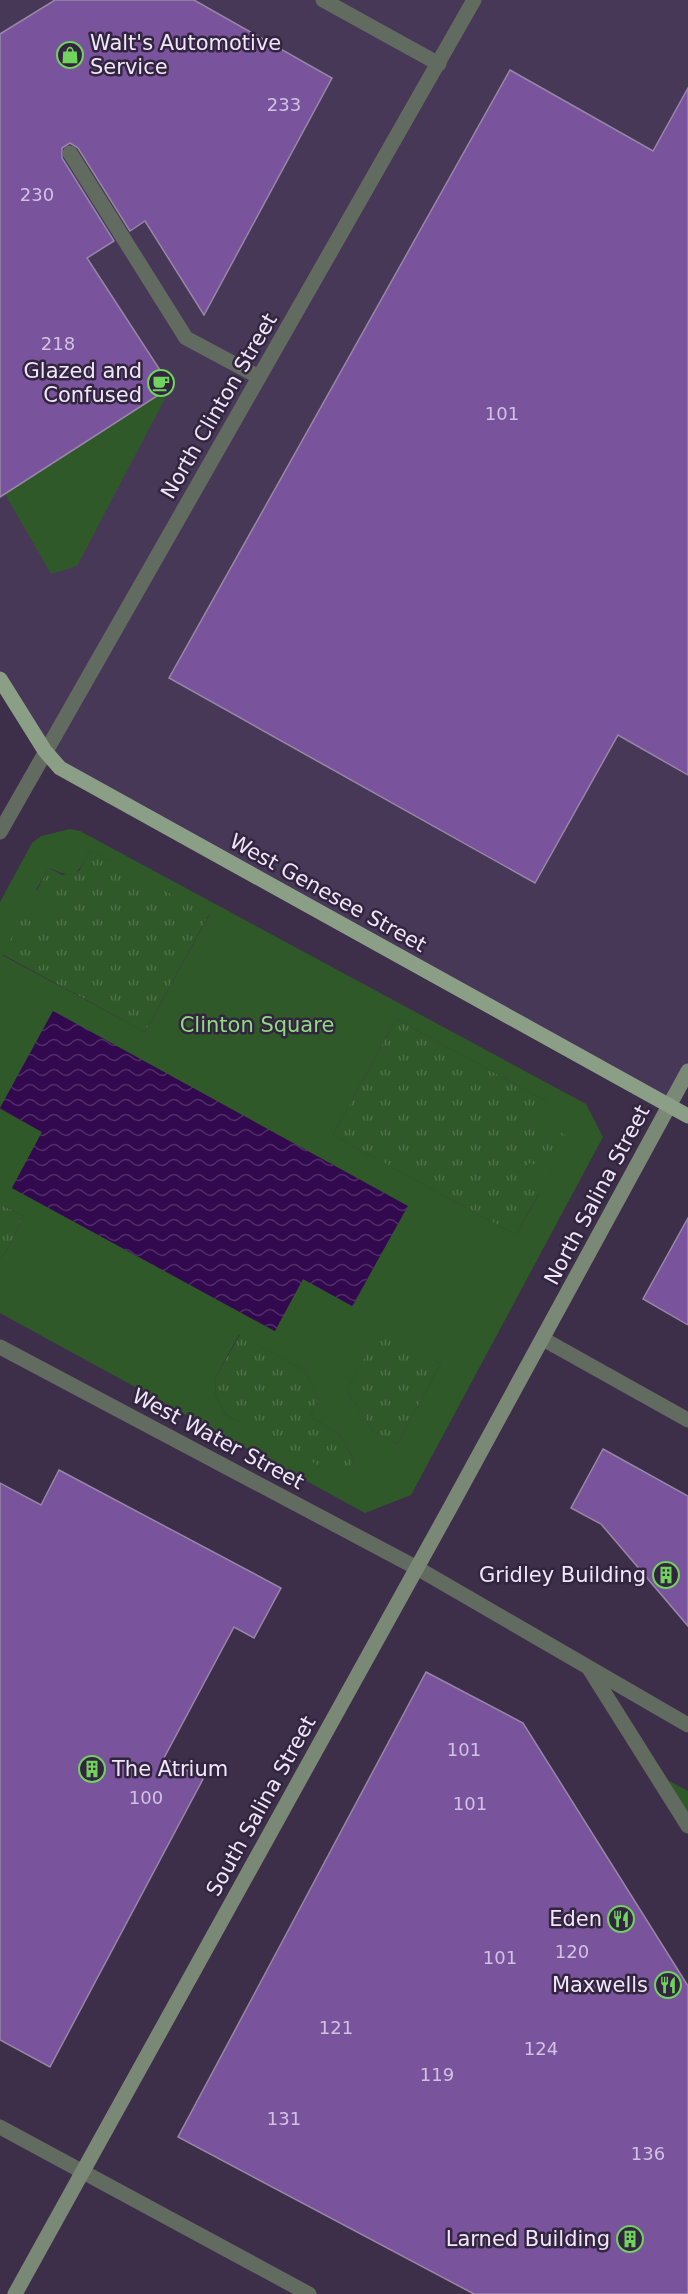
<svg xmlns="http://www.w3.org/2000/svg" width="688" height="2294" font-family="'DejaVu Sans',sans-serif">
<defs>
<pattern id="grass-tufts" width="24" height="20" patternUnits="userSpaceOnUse" patternTransform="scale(1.5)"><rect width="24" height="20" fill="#305929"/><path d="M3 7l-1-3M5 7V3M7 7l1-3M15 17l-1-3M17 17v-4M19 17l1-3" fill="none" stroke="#4e7149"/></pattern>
<pattern id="water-waves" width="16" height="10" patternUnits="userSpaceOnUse" patternTransform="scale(1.5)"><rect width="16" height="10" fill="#32094e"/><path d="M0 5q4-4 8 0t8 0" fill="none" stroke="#502d68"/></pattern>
</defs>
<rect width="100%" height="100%" fill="#3d2f4a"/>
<!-- built -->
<path fill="#483858" d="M0,0H688V1072L670,1106L60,768L0,679Z"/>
<!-- grass -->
<g fill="url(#grass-tufts)">
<path d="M90,850L209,914L145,1032L2,954L49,868L62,875L79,871Z"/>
<path d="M396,1019L548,1102L570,1137L516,1235L333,1135Z"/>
<path d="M4,1206L24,1216L6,1252L0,1258V1207Z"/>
<path d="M379,1330L441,1364L397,1444L373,1431L347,1390Z"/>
<path d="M240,1335L304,1370L319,1399L310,1416L339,1434L354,1460L343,1480L225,1414L216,1397L215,1378Z"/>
</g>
<!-- park -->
<g fill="#305929" fill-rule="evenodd">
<path d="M171,387L77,566L51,574L5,494Z"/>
<path d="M70,829L80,831L586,1104L603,1137L411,1495L365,1513L0,1313V1258L6,1252L24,1216L4,1206L0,1207V1109L42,1132L12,1188L274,1331L303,1279L353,1306L407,1206L53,1011L0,1108V902L32,843L41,836ZM90,850L209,915L145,1032L2,955L26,911L39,918L49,916L53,908L51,898L36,890L49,868C77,880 76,876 90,850ZM396,1019L548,1102L539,1120L569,1137L550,1173L530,1163L519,1170L520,1183L539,1194L516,1235L333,1135ZM379,1331L441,1364L397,1444L373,1431L347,1390ZM239,1335L304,1370L319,1399L310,1416L339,1434L354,1460L343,1479L225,1414L216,1397L215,1378Z"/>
<path d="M654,1773L688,1791V1826Z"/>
</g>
<!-- water -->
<path fill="url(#water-waves)" d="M53,1011L408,1206L352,1306L303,1279L275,1331L12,1188L42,1132L0,1108Z"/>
<!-- building -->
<g fill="#79549c" stroke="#9787a7" stroke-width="1.5">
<path d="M55,0H194L332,78L204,315L145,221L130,231L78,148L70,143L62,148V158L114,241L87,258L171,387L0,497V34Z"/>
<path d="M510,70L653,151L688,88V775L618,735L535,883L169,678Z"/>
<path d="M688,1218V1325L643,1299Z"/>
<path d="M603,1449L688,1496V1626L601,1524L571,1508Z"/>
<path d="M59,1470L281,1588L254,1638L234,1627L164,1758L203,1779L50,2067L0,2040V1483L41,1505Z"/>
<path d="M426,1672L523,1723L688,1986V2294H474L178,2137Z"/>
</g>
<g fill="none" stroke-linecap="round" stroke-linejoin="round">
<!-- service -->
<path stroke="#616b5f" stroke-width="15" d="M70,153L186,338L259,377"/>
<!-- minor -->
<g stroke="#616b5f" stroke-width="15">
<path d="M323,0L439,64"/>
<path d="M543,1339L688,1420"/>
<path d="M0,1347L417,1568L688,1725"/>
<path d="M590,1670L688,1826"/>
</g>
<!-- tertiary -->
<g stroke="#616b5f" stroke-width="15">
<path d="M0,832L474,0"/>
<path d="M0,2127L309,2294"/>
</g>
<!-- secondary -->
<path stroke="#798976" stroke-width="15" d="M15,2294L450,1508L688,1071"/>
<!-- primary -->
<path stroke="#8b9f87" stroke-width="15" d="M0,679L45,751L60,768L688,1116"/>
</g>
<!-- icons -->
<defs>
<symbol id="shop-ring" viewBox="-11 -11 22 22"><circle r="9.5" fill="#33253f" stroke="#70d35e" stroke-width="1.5"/><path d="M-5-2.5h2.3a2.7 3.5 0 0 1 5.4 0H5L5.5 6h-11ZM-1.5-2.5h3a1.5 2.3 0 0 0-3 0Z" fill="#70d35e"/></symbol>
<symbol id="cafe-ring" viewBox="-11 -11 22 22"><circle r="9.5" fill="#33253f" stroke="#70d35e" stroke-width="1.5"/><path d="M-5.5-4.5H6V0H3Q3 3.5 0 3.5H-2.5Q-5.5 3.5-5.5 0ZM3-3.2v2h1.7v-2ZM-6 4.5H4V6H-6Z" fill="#70d35e"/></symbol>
<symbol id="building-ring" viewBox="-11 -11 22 22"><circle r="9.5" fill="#33253f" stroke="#70d35e" stroke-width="1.5"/><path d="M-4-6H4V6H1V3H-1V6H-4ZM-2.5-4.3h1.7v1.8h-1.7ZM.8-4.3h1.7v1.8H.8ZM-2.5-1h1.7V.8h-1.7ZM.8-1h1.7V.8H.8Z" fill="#70d35e"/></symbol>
<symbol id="restaurant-ring" viewBox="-11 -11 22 22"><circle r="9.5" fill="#33253f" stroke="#70d35e" stroke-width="1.5"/><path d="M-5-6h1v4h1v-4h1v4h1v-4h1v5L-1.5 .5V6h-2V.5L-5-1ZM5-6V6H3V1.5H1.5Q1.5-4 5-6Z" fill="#70d35e"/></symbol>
</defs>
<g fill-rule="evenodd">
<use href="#shop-ring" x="55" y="40" width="30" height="30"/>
<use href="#cafe-ring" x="146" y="368" width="30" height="30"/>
<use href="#building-ring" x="651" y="1560" width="30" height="30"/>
<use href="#building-ring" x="77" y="1754" width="30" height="30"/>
<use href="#restaurant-ring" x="606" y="1904" width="30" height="30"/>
<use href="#restaurant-ring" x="653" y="1970" width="30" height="30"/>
<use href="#building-ring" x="615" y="2224" width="30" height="30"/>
</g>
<g text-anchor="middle" stroke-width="5" stroke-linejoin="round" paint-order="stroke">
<!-- number labels -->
<g font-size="18" fill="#d2c2e2">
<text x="284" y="111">233</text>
<text x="37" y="201">230</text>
<text x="58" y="350">218</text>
<text x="502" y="420">101</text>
<text x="464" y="1756">101</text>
<text x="146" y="1804">100</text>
<text x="470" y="1810">101</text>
<text x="572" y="1958">120</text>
<text x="500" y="1964">101</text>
<text x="336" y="2034">121</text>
<text x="541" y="2055">124</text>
<text x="437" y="2081">119</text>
<text x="284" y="2125">131</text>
<text x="648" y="2160">136</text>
</g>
<!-- poi labels -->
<g font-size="21" fill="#efe7f9" stroke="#33253f" text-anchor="end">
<text x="90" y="50" text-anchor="start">Walt's Automotive<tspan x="90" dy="24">Service</tspan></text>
<text x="142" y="378">Glazed and<tspan x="142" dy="24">Confused</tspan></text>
<text x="646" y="1582">Gridley Building</text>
<text x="112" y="1776" text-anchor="start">The Atrium</text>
<text x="602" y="1926">Eden</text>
<text x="648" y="1992">Maxwells</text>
<text x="610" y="2246">Larned Building</text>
</g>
<!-- street labels -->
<g font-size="21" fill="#efe7f9" stroke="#33253f">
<text transform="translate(219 406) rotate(-60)" y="7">North Clinton Street</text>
<text transform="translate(328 893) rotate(29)" y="7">West Genesee Street</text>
<text transform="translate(597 1195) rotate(-62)" y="7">North Salina Street</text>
<text transform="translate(218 1439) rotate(28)" y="7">West Water Street</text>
<text transform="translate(261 1806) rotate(-61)" y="7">South Salina Street</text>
</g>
<!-- park labels -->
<g font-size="21" fill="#8ddb7e" stroke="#33253f">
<text x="257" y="1032">Clinton Square</text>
</g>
</g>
</svg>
